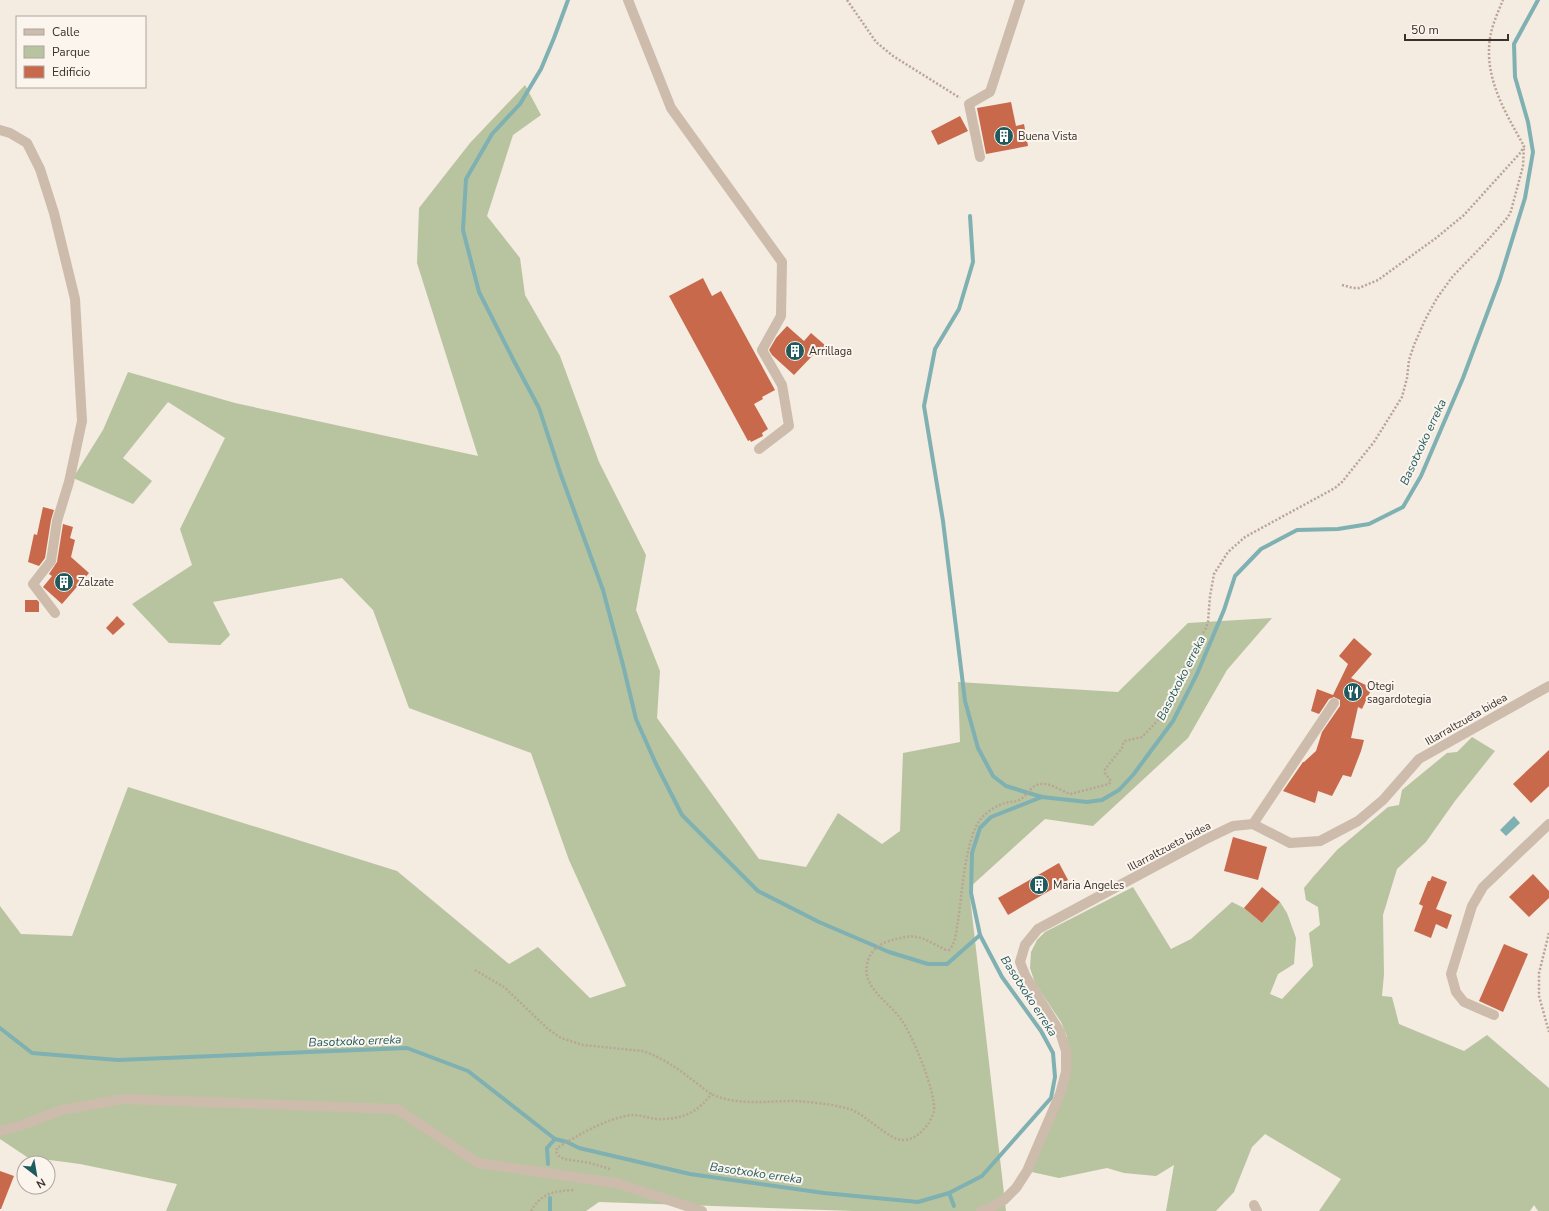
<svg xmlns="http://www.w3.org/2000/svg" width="1549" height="1211" font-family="'Nunito Sans',sans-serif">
<rect width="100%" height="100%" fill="#f4ebe1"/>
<!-- green -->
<g fill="#b8c4a0">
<path d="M525,85L541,115L513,135L487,216L520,258L525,295L560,356L599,462L646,555L636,610L660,671L657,718L759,859L806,867L838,813L882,844L900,831L903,753L960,742L958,682L1118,692L1188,623L1272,618L1227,670L1188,738L1093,826L1045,819L969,888L1006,1211H853L599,1202L586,1211H166L177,1184L80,1164L27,1157L0,1139V906L21,934L72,936L128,787L397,871L509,964L538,947L590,998L626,986L569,860L531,753L409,708L373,610L342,578L213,602L230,635L220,645L169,643L132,604L192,565L180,529L225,438L168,402L123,458L152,481L133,504L73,478L103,430L128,372L235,403L478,456L417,263L419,208L470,143Z"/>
<path d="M1472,737L1495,751L1455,801L1426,842L1397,869L1383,915L1384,974L1382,996L1392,997L1399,1024L1464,1051L1487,1035L1549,1088V1211H1538L1534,1205L1530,1211H1319L1341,1179L1265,1134L1252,1147L1234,1192L1216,1211H1166L1174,1165L1156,1176L1124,1173L1107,1168L1059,1178L1027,1171L1060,1094L1066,1051L1067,1036L1061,1022L1035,983L1030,968L1031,952L1037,940L1045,932L1133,887L1171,949L1191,939L1232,902L1244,908L1262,923L1280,902L1287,913L1296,938L1294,964L1278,974L1270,994L1282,999L1313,966L1309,933L1320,925L1318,907L1306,900L1304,888L1313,877L1337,850L1388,807L1399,805L1402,790L1447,753L1457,752Z"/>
</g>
<!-- water -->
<path fill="#7fb0b2" d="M1514,816L1520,823L1506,836L1500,830Z"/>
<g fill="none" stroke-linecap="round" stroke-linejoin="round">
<!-- stream -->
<g stroke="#7fb0b2" stroke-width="4">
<path d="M568,0L554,38L541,69L520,104L492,134L466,179L463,230L479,292L515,363L539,408L561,475L603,590L623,665L636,719L656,764L682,815L758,891L819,922L889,952L928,964H947L980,935"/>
<path d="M970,216L973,262L959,309L935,349L924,406L943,521L965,701L978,748L993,776L1006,786L1042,797"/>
<path d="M0,1028L32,1053L118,1060L407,1048L468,1071L555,1139L567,1142L579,1148L690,1174L824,1193L918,1202L949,1193L982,1176L1051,1098L1055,1077L1053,1053L1041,1031L1002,977L980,935L971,893L972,853L980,828L991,817L1042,797L1087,802L1102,800L1119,790L1133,775L1173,721L1197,674L1224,610L1235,576L1261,549L1297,530L1338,529L1369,524L1403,507L1421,476L1463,378L1500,279L1525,198L1533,152L1528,122L1515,77L1514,44L1538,0"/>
<path d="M548,1164L547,1148L555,1139"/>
<path d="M949,1193L954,1206"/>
<path d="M550,1211V1198"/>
</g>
</g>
<!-- building -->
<g fill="#c8694b">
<path d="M1011,102L1016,126L1024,124L1028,146L986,154L977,108Z"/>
<path d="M960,116L968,131L938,145L931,131Z"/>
<path d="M703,278L712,296L721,291L775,390L762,397L763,399L754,404L768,429L762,433L763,436L751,442L750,440L748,441L669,296Z"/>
<path d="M787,326L804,341L811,333L826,346L817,356L814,354L794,375L772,355L769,350L776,338Z"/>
<path d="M43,507L54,510L51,520L45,558L39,566L28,562L34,534L37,535Z"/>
<path d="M63,524L73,527L70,538L75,540L71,557L89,573L62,604L43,587L52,576L49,574L57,562Z"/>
<path d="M25,600H37L39,602V612H25Z"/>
<path d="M117,616L125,624L113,635L106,628Z"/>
<path d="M1354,638L1372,654L1351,678L1372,688L1362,709L1358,707L1351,738L1364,740L1361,751L1351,777L1343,775L1332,796L1318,791L1315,803L1283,791L1303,762H1304L1316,751L1322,732L1340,706V700L1334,697L1329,699L1319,714L1311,711L1317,689L1333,695L1348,664L1339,656Z"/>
<path d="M1549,750V786L1531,803L1513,784Z"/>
<path d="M1233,837L1267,847L1258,880L1224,871Z"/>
<path d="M1059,863L1068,880L1008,915L998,898Z"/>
<path d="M1533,874L1549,891V898L1529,917L1509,897Z"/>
<path d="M1432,876L1447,882L1436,909L1452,915L1447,929L1436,924L1431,938L1414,931L1423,906L1419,904L1428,881H1430Z"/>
<path d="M1262,887L1280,902L1262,923L1244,908Z"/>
<path d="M1504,944L1528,954L1503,1012L1479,1001Z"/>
<path d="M0,1171L14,1176L1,1209H0Z"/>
</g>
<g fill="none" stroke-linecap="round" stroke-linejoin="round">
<!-- path -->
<g stroke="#b9a596" stroke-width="2.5" stroke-dasharray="2 2" stroke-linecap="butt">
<path d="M847,0L876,42L893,56L960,98"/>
<path d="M1342,285L1353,288H1359L1378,280L1436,238L1464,215L1521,152L1524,146C1505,112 1484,78 1490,38C1492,25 1498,12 1503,0"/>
<path d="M1549,933L1539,973V996L1549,1032"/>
<path d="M475,970L504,987L548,1029L561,1038L583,1045L642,1051C669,1059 689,1078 711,1094C737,1106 767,1101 795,1101C812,1102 832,1104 849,1109C866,1114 888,1140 903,1140C914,1140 922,1132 928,1124C930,1121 933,1116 934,1111C936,1092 912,1033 900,1018C886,999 858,985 869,958C872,950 879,945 886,942C917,932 918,936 946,950H949C956,943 956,931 958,921C962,895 965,840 980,820C985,813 997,805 1005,803C1009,802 1013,802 1017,801C1023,799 1026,794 1031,789C1043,777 1057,789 1070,794L1109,784L1111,781L1105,773V769L1122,748L1123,744L1125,741L1142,737L1168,710L1189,656L1206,628L1208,622L1210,596L1214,574L1228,552L1245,537L1335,488L1342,482L1374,442L1402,397L1407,378L1409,360L1414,345L1425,320L1437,298L1453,276L1487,241L1508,217L1511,211L1523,166L1524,146"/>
<path d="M610,1169L590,1163L564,1159L559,1156L556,1152L557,1148C578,1135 607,1118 632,1115C641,1115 648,1118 656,1119C670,1120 688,1117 699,1107C704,1103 708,1098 712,1094"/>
<path d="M531,1211C541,1193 554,1191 574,1190"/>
</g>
<!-- minor -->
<g stroke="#cdbbac" stroke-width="10">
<path d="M628,0L671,108L782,262L781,316L762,350L782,385L789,426L759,449"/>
<path d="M0,130L10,133L27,143L40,169L54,213L75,299L82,421L69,482L57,521L51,561L33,584L55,613"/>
<path d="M980,157L969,104L990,92L1020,0"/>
<path d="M1253,824L1334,703"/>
<path d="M1494,1015L1464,1002L1456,992L1451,974L1472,906L1483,887L1549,824"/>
<path d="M0,1131L19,1126L62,1110L123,1099L397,1109L478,1163L616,1183L702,1211"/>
<path d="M1254,1205L1257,1211"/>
<path d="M981,1211L988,1209L1004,1200L1016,1188L1027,1171L1060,1094L1066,1072V1051L1060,1032L1026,977L1020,962L1025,945L1038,929L1204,840L1233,826L1253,824L1290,843L1320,841L1358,821L1383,800L1419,759L1549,686"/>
</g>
</g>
<!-- icons -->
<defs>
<symbol id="building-disc" viewBox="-11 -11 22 22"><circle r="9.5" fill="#1f5a5e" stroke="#fbf5ee"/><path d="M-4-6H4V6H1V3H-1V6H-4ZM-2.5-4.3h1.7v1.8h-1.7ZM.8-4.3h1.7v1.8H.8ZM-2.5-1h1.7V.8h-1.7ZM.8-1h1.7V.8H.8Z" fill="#fff"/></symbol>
<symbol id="restaurant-disc" viewBox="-11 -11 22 22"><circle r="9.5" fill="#1f5a5e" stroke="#fbf5ee"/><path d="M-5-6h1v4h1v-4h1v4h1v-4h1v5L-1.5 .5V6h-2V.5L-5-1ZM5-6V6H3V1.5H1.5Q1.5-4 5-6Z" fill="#fff"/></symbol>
</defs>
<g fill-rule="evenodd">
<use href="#building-disc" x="993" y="125" width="22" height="22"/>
<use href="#building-disc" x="784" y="340" width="22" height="22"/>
<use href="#building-disc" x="53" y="571" width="22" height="22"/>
<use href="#restaurant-disc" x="1342" y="681" width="22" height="22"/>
<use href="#building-disc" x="1028" y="874" width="22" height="22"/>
</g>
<g text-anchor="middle" stroke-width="4" stroke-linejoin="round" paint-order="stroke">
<!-- poi labels -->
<g font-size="11" fill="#3b302b" stroke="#fbf5ee" text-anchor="start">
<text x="1018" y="140">Buena Vista</text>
<text x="809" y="355">Arrillaga</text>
<text x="78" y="586">Zalzate</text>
<text x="1367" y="690">Otegi<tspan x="1367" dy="13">sagardotegia</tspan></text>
<text x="1053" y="889">Maria Angeles</text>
</g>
<!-- street labels -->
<g font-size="11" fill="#3b302b" stroke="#fbf5ee">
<text transform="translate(1466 719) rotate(-30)" y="4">Illarraltzueta bidea</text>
<text transform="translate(1169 846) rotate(-28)" y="4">Illarraltzueta bidea</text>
</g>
<!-- water labels -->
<g font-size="12" font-style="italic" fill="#1f5a5e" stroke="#fbf5ee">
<text transform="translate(1423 442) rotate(-65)" y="4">Basotxoko erreka</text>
<text transform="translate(1181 678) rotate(-63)" y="4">Basotxoko erreka</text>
<text transform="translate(1029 996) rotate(57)" y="4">Basotxoko erreka</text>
<text transform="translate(355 1041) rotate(-2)" y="4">Basotxoko erreka</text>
<text transform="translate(756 1173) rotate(8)" y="4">Basotxoko erreka</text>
</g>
</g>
<!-- legend -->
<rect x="16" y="16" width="130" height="72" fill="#fbf5ee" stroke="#aea6a0"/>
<rect x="24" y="29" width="20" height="6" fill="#cdbbac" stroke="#aea6a0"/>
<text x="52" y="36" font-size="12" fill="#3b302b">Calle</text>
<rect x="24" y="46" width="20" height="12" fill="#b8c4a0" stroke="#aea6a0"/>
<text x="52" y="56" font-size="12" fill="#3b302b">Parque</text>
<rect x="24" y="66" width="20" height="12" fill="#c8694b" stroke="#aea6a0"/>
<text x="52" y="76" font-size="12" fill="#3b302b">Edificio</text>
<!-- north arrow -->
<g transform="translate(36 1175) rotate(149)"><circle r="19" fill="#fbf5ee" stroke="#aea6a0"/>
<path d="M0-3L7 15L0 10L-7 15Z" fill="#1f5a5e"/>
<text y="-6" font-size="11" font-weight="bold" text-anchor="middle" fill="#3b302b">N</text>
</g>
<!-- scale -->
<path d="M1405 34v6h103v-6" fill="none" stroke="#3b302b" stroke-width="2"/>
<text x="1411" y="34" font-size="12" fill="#3b302b" stroke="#fbf5ee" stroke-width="3" paint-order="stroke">50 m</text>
</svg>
